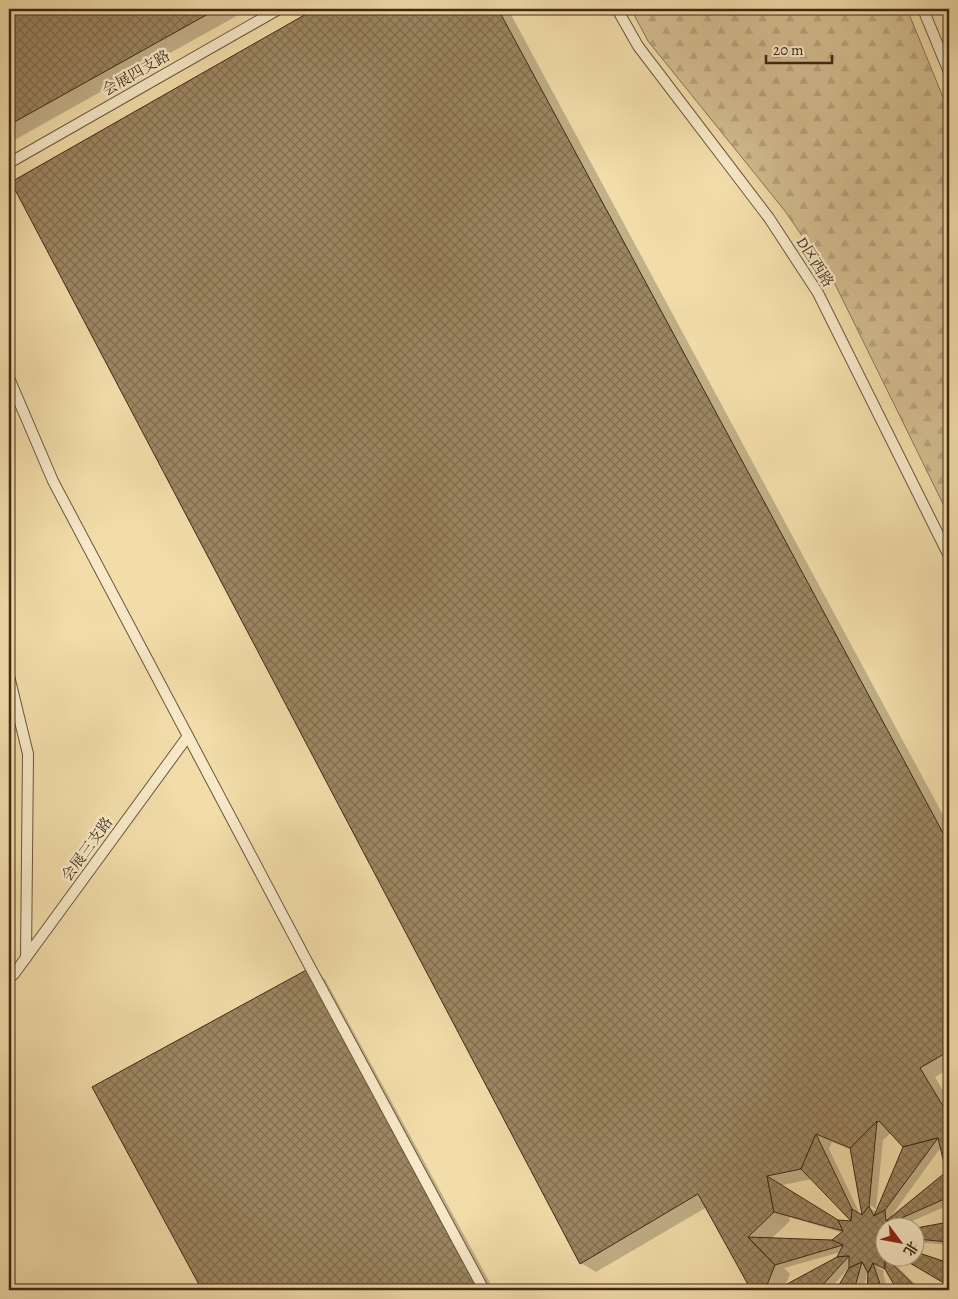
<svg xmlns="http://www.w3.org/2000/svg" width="958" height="1299" font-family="Alegreya,'Noto Serif SC',serif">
<defs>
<pattern id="forest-firs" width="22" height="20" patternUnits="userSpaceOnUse" patternTransform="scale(1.25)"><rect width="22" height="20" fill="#d4be91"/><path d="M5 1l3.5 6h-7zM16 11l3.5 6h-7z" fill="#b7a37c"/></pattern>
<pattern id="building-cross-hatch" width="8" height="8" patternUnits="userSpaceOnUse" patternTransform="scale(1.25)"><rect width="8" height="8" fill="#9c8762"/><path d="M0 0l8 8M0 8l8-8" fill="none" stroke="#816e50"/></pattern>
</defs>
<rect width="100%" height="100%" fill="#f2ddaa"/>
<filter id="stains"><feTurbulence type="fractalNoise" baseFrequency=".004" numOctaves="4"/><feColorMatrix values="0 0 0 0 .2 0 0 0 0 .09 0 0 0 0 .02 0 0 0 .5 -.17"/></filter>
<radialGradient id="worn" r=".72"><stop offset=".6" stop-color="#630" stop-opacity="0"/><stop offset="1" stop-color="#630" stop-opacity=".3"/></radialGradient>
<!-- forest -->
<path fill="url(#forest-firs)" stroke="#8a7453" d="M631,9H907L949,112V516L835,284L785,211L648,41Z"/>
<!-- shadow -->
<g fill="#0003" fill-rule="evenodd">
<path d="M9,9H249L9,143Z"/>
<path d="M318,9H508L949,826V1069L935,1077L949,1101V1205L903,1225L905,1226H896V1225L886,1226V1256H916V1253L949,1264V1285L908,1261L909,1263H897V1266L921,1290H899L886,1269L879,1265L878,1267L884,1271L883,1274L888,1290H869L868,1271L863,1290H838L849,1268L829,1290H753L707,1207L596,1272L581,1263L13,183ZM891,1133L906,1148L876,1212L863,1204L864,1202L876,1209L883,1140ZM832,1142L852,1150L863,1217L860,1214L829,1149ZM942,1149L948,1172L894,1217L892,1215L939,1150ZM812,1179L854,1223L839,1221L783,1187V1185ZM789,1217L843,1233L832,1241L771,1239L790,1221ZM841,1252L838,1258L785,1286L790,1274L784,1268Z"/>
<path d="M310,970L325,979L494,1290H204L94,1087Z"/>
<path d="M949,1224V1245L916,1242V1230Z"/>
</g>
<!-- building -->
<g fill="url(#building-cross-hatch)" stroke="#3f2915">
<path d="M9,9H217L9,125Z"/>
<path d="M315,9H498L949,844V1051L920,1068L949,1116V1173L946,1172L938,1138L903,1147L879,1121L850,1148L816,1134L801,1169L767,1176L774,1212L748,1237L775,1265L765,1290H751L698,1194L580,1264L11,182Z"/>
<path d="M310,968L484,1290H202L92,1087Z"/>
<path d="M877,1121L869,1206L862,1215L850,1148Z"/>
<path d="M816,1134L852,1209L851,1221L801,1169Z"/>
<path d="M938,1138L885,1210L874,1216L903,1147Z"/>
<path d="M946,1172L949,1173V1197L897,1220L886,1221Z"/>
<path d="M767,1176L838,1220L843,1231L774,1212Z"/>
<path d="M869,1206L874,1216L885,1210L886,1221L897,1220L894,1226H886V1256L898,1257H885V1269L873,1263L868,1273L862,1262L849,1268V1256L837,1257L843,1245L832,1240L843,1231L838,1220L851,1221L852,1209L862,1215Z"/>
<path d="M949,1222V1242L916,1239V1228Z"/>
<path d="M748,1237L832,1240L843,1245L775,1265Z"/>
<path d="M916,1252L949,1263V1286L898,1256H916Z"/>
<path d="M849,1256L818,1290H776L837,1257Z"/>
<path d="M885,1257L919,1290H897L885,1269Z"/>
<path d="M862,1262L854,1290H836L849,1268Z"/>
<path d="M873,1263L882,1290H867L868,1273Z"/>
</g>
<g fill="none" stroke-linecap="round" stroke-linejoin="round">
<defs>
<g id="service">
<path d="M617,9L638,46L769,218L818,293L949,556"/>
<path d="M923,9L949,72"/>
<path d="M9,163L279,9"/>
<path d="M9,378L53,481L309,965L484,1290"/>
<path d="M9,676L28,754L26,958"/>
<path d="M9,978L14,974L188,736"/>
</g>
</defs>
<!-- service casing -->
<use href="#service" stroke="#6c563a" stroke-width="12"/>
<!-- service -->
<use href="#service" stroke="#f7e9c8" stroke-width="10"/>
</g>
<g text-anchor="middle" stroke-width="5" stroke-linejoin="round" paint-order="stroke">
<!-- street labels -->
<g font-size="15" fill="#3f2915" stroke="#f7e9c8">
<text transform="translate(136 73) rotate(-30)" y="5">会展四支路</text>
<text transform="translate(815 262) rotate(58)" y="5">D区西路</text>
<text transform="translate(87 849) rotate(-54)" y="5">会展三支路</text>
</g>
</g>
<!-- margin -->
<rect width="958" height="1299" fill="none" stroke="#f2ddaa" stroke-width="30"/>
<rect x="10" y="10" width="938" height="1279" fill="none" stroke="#3f2915" stroke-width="2.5"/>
<rect x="15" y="15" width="928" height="1269" fill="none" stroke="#3f2915"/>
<!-- north arrow -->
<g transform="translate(900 1242) rotate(122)"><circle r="24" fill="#f7e9c8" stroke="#ad9c80"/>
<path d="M0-4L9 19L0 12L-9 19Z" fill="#8f2418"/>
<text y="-8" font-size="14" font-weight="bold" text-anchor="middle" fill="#3f2915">北</text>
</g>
<!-- scale -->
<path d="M766 55v8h66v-8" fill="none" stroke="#3f2915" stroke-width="2.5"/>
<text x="773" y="55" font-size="15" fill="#3f2915" stroke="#f7e9c8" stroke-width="4" paint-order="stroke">20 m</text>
<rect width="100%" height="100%" filter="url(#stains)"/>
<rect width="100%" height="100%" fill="url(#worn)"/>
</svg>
